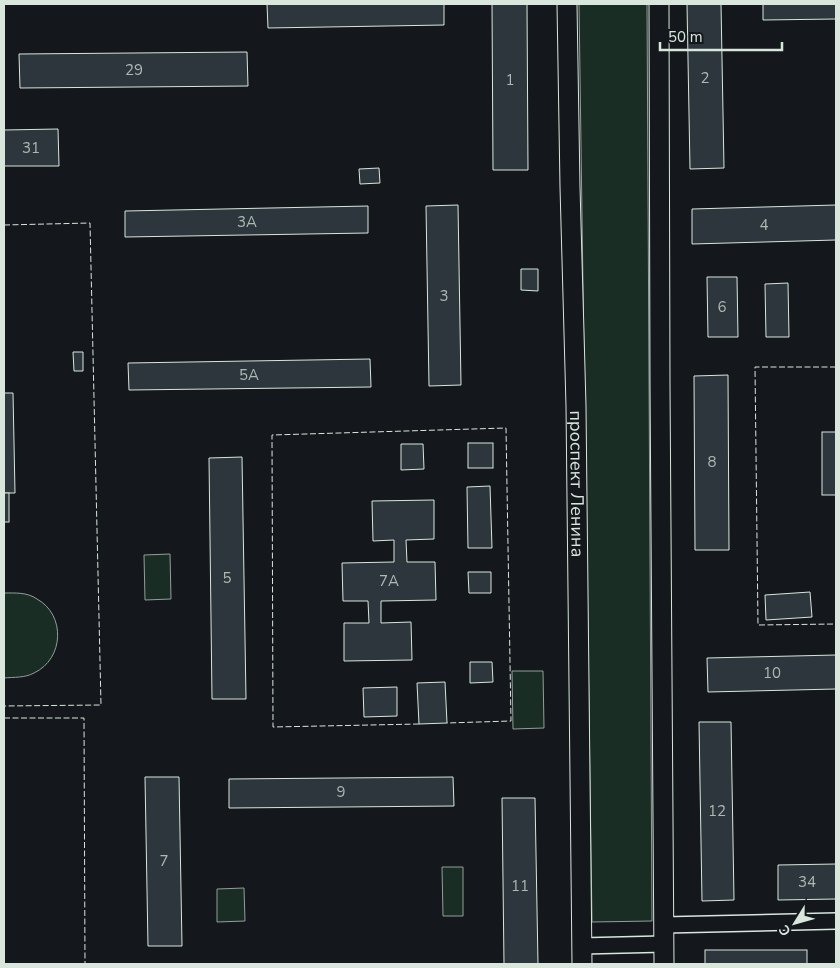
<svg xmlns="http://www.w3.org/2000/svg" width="840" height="968" font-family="'Nunito Sans',sans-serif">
<rect width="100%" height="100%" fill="#14181c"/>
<!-- green -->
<g fill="#1a2d24" stroke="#939e99">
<path d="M579,4H647L652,921L592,922Z"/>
<path d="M170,554L171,599L145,600L144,555Z"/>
<path d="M4,593C15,593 27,592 37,599C66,615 64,659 34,673C25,678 14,677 4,678Z"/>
<path d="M512,671H543L544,728L513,729Z"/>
<path d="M442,867H463V916H443Z"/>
<path d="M244,888L245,921L217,922V889Z"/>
</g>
<!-- building -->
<g fill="#2c363c" stroke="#d8e6dc">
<path d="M267,4H444V25L268,28Z"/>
<path d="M492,4H527L528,170H493Z"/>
<path d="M687,4H721L724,168L690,169Z"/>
<path d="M763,4H836V19L763,20Z"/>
<path d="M247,52L248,86L20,88L19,54Z"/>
<path d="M58,129L59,166H4V130Z"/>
<path d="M379,168L380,183L360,184L359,169Z"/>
<path d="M458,205L461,385L429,386L426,206Z"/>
<path d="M836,205V240L692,244V209Z"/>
<path d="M368,206V233L125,237V211Z"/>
<path d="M521,269H538V291L521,290Z"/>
<path d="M707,277H737L738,337H708Z"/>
<path d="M788,283L789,337H766L765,284Z"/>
<path d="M73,352H83V371H74Z"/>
<path d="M370,359L371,387L129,390L128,363Z"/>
<path d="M728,375L729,550H695L694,376Z"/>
<path d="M4,393H13L15,493H4Z"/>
<rect x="822" y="432" width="14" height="63"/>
<rect x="468" y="443" width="25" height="25"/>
<path d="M401,444H423L424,469L401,470Z"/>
<path d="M242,457L246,699H212L209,458Z"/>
<path d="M490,486L492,548H468L467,487Z"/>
<rect x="4" y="493" width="5" height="29"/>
<path d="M434,500V539L406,540L407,562H435L436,600L381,601V623L411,622L412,660L344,661V623H369L368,601H343L342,563L394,562V540L373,541L372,501Z"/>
<path d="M468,572H491V593H469Z"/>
<path d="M810,592L812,617L766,620L765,595Z"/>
<path d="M836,655V689L708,692L707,658Z"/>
<path d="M470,662H492L493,682L470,683Z"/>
<path d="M445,682L447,723L419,724L417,683Z"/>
<path d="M397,687V716L364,717L363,688Z"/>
<path d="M699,722H731L734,900L702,901Z"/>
<path d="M145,777H179L182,946H148Z"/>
<path d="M453,777L454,806L229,808V779Z"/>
<path d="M502,798H535L538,964H504Z"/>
<path d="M836,864V899L778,900V865Z"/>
<rect x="705" y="950" width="102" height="14"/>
</g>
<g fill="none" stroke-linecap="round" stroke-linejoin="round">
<defs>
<g id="minor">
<path d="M664,925L836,921"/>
<path d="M581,946L664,944"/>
</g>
<g id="tertiary">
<path id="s1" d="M567,4L570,187L576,406L582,964"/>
<path d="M659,4L660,385L664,964"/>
</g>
</defs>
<!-- minor casing -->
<use href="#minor" stroke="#d8e6dc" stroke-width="18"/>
<!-- tertiary casing -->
<use href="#tertiary" stroke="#d8e6dc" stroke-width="21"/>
<!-- minor -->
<use href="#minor" stroke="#14181c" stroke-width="15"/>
<!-- tertiary -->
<use href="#tertiary" stroke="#14181c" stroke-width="19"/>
<!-- fence -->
<g stroke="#d8e6dc" stroke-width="1" stroke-dasharray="6 2.5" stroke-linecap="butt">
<path d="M4,225L90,223L101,705L4,706"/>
<path d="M836,367H755L758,625L836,624"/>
<path d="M4,718H84L85,964"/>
<path d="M419,724L273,727L272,435L506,428L511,721L447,723"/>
</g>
</g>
<g text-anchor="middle" stroke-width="4" stroke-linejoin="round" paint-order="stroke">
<!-- number labels -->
<g font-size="15" fill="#adbab4">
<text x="134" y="75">29</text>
<text x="705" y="83">2</text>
<text x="510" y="85">1</text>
<text x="31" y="153">31</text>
<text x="247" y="227">3А</text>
<text x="764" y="230">4</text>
<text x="444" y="301">3</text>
<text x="722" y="312">6</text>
<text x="249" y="380">5А</text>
<text x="712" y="467">8</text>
<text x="227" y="583">5</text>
<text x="389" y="586">7А</text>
<text x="772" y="678">10</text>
<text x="341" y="797">9</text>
<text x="717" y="816">12</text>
<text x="164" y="866">7</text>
<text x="807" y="887">34</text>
<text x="520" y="891">11</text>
</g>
<!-- street labels -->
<g font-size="18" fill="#d8e6dc" stroke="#14181c">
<text dy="6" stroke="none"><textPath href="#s1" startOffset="480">проспект Ленина</textPath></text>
</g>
</g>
<!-- border -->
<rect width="840" height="968" fill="none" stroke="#d8e6dc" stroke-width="10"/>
<!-- north arrow -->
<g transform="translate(795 923) rotate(233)" stroke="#14181c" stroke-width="4" paint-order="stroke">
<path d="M0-4L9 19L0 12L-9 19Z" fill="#d8e6dc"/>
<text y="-8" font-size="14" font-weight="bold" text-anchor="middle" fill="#d8e6dc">С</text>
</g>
<!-- scale -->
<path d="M660 42v8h122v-8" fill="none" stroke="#d8e6dc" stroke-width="2.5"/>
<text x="668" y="42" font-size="15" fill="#d8e6dc" stroke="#14181c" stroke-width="4" paint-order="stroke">50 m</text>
</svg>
